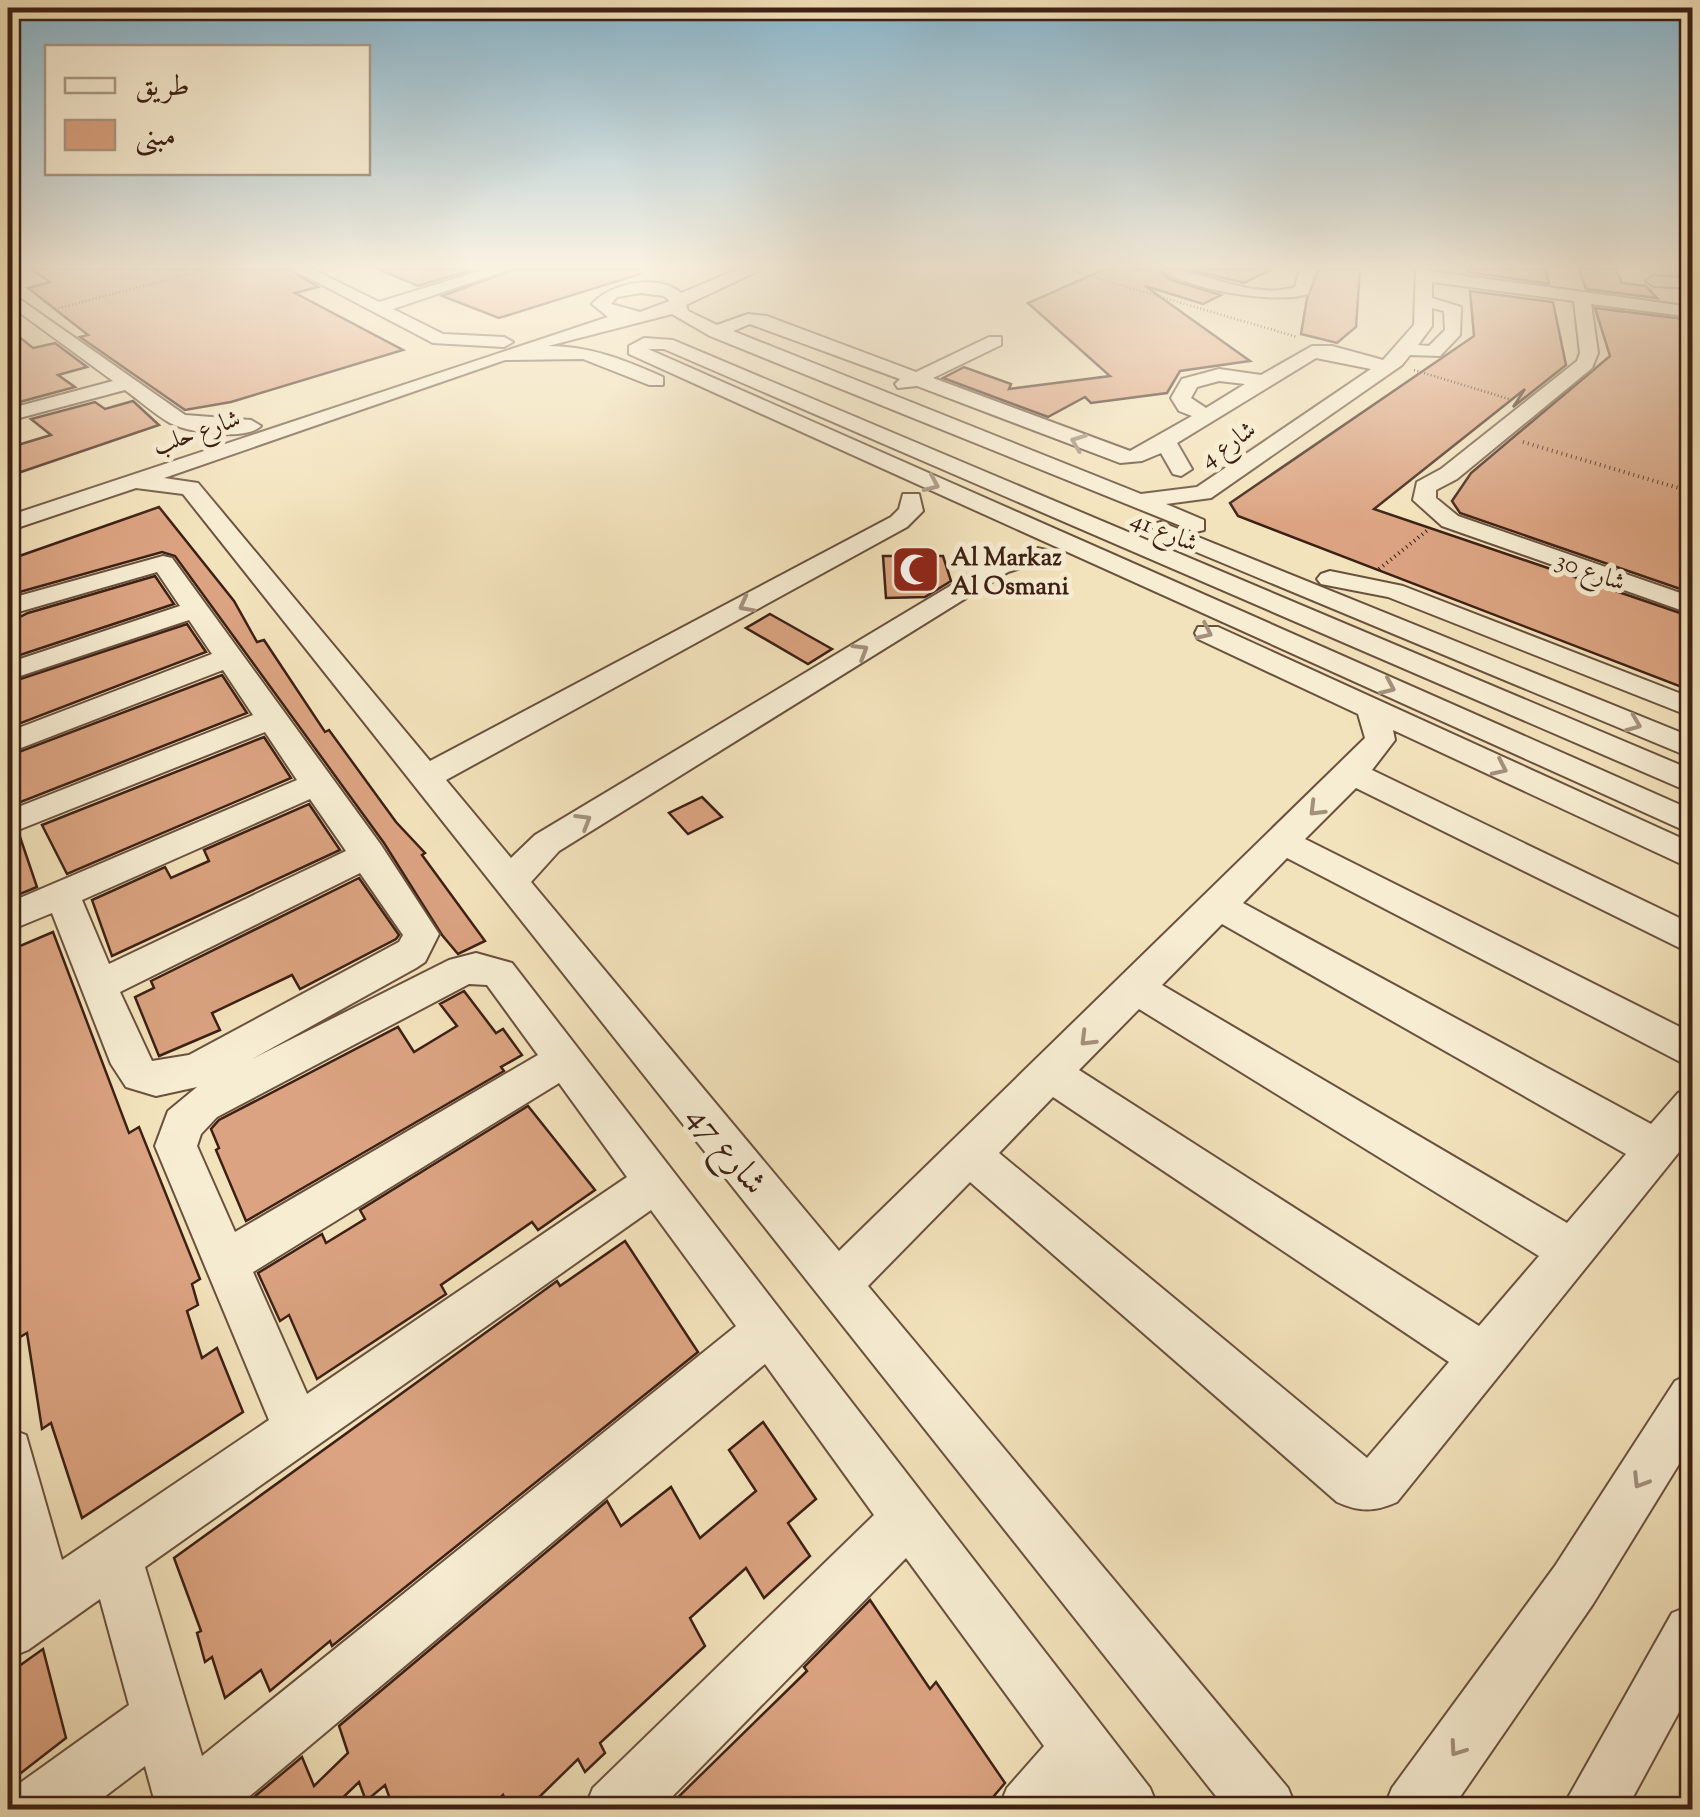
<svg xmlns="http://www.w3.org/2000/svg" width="1700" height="1817" font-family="'Sorts Mill Goudy',Amiri,serif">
<rect width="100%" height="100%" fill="#f3e3bc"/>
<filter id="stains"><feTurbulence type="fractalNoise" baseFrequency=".002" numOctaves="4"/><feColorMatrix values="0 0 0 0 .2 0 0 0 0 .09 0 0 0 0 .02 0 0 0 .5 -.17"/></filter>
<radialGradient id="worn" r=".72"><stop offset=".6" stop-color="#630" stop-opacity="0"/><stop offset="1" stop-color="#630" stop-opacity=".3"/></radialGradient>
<!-- building -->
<g fill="#dba381" stroke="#3c2014" stroke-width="2.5">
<path d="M31,269H289L318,287L295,293L403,350L231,402L185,410L80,337L88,335L28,288L50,282Z"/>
<path d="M378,269H474L418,286Z"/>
<path d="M515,269H639L640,274L499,318L442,296Z"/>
<path d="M1105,269H1156L1171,280L1221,295L1203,304L1145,286L1250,361L1180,371L1167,393L1091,403L1085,397L1048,417L943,378L964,367L1011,384L1009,389L1110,376L1028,303Z"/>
<path d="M1188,269H1272L1244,283Z"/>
<path d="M1319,269H1360L1356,327L1337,343L1301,334L1307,298Z"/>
<path d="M1467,269H1546L1549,284L1468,272Z"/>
<path d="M1579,269H1616L1622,283L1646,286L1657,298L1586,289Z"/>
<path d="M1470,291L1553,302L1566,365L1513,407L1525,389L1374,509L1692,617V691L1238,516L1230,503L1474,336Z"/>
<path d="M1595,308L1692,320V593L1460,513L1452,501L1471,473L1610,356Z"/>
<path d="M8,328L33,348L55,343L87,367L58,375L75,387L12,404L8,400Z"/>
<path d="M133,401L159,425L18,473L8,461V448L51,435L31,419L95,402L105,409Z"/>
<path d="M159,507L234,601L257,642L264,640L325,732L329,730L396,822L425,853L422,855L485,941L458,954L442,935L384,843L175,556L162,552L16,593L8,579V560Z"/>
<path d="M883,556H943L951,581L925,597L886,598Z"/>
<path d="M155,576L174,604L8,659V623L28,613Z"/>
<path d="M770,614L832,649L808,664L746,628Z"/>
<path d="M187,624L206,652L8,728V683Z"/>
<path d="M222,675L247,713L8,807V756Z"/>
<path d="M264,737L291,778L67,874L42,825Z"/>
<path d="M702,797L722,817L688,834L669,813Z"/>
<path d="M309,804L340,850L112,956L92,900L165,867L171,878L209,861L204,850Z"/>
<path d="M19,834L37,887L8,899V837Z"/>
<path d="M359,878L399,935L396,939L300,989L292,975L212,1013L220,1030L159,1056L135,997L154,988L151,981Z"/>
<path d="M53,932L129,1133L139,1127L200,1279L192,1284L198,1305L187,1311L202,1358L217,1348L243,1412L82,1518L51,1423L42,1429L27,1333L20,1337L15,1317L8,1322V951Z"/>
<path d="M464,991L496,1033L503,1029L522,1055L501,1067L504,1071L246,1221L216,1150L219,1148L211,1129L219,1120L398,1027L414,1052L457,1026L440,1004Z"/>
<path d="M528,1106L595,1190L538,1230L532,1222L441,1285L446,1294L317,1379L289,1315L280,1321L258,1273L322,1234L326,1243L365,1219L360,1210Z"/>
<path d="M625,1241L698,1352L332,1646L330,1641L270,1691L261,1670L225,1698L212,1657L205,1662L197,1633L201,1631L174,1558L557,1281L560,1286Z"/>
<path d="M763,1422L816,1499L788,1523L810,1556L764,1598L746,1568L690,1618L705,1646L600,1743L605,1753L585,1772L578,1759L526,1810H510L503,1795L488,1810H394L385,1785L366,1801L359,1782L330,1810H250L248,1802L302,1757L314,1786L348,1753L339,1726L607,1501L621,1526L671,1487L700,1538L756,1491L729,1450Z"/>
<path d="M870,1600L930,1689L936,1682L1005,1783L982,1810H665L807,1671L804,1667Z"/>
<path d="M43,1649L66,1738L8,1783V1674Z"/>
</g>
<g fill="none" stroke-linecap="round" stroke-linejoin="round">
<defs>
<g id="minor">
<path d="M292,269H312L379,302L486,269H511L393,309L443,334L504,337L513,342L504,347L433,343Z"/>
<path d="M739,269H762L686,305L688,311L717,325L748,314L767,316L916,372L989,337H1001V345L933,378L1130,451L1192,416L1179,411L1171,398L1182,379L1219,369L1261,375L1312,346H1332L1383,360L1414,325L1416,269L1692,307V317L1591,304L1598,353L1592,368L1457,479L1436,490V498L1458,516L1692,597V614L1442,526L1413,500L1417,482L1441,469L1577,361L1580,353L1574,301L1432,282V298L1461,307L1460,335L1440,356L1410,355L1402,365L1211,498L1166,504L1204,520V530L1196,532L710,336L672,314L548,346C590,346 625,360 663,377V385H649L583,359L505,360L164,478L198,483L430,761L891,517L899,509L903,494H919L923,511L907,527L446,780L511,858L535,835L990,562L1037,548L1046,550L1049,555L1046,560L1008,572L559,851L531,882L839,1251L1365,738L1358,714L1198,639L1195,633L1198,627H1218L1692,843V869L1393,730L1395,740L1372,770L1692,924V954L1356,788L1305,839L1692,1033V1068L1287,858L1243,903L1651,1124L1678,1093L1692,1088V1136L1397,1502C1375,1512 1359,1512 1337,1502L970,1182L868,1286L1288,1788L1297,1810H1227L183,494L136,488L8,531V516L608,317L592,304C610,283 659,273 681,293ZM641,293L664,296L670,301L640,312L611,304L617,297ZM1432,308L1444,311L1445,330L1429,346L1418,345L1432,326ZM750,324L900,379L895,384L898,388L917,386L1120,463L1142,461L1161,453L1173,474L1181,476L1192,469L1177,443L1316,358L1371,369L1197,487L1141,494L733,331ZM1219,381L1245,384L1206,408L1191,398L1197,387ZM1222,924L1626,1154L1567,1223L1162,985ZM1139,1009L1539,1256L1479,1326L1079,1070ZM1053,1097L1449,1362L1367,1458L999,1153Z"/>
<path d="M1160,269C1202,269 1254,301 1295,287L1300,269H1316L1308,294C1275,305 1187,289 1160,269Z"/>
<path d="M1685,269L1692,273V288L1654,286L1646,281L1654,276L1678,278L1679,271Z"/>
<path d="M8,291L185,415L251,420L261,426C245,441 189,433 170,423C154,414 139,400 125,390L8,421V409L113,381L8,304Z"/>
<path d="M644,338L673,340L1692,770V793L664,349H648L1692,810V834L629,354V346Z"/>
<path d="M1161,522L1692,737V758L1153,534V524Z"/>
<path d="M163,556L172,558L381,845L439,934L425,962L416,968L252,1059L449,960L476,953L512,963L1103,1727L1150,1788L1159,1810H1090L1080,1796L1069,1810H998L1007,1788L1044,1746L906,1558L659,1810H584L593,1788L874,1515L765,1364L233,1810H157L145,1766L87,1810H8L13,1788L129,1705L100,1599L28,1650L8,1658V1597L15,1592L8,1559V1428L26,1435L62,1560L269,1420L155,1146L168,1111L197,1087L156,1096L126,1087L111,1064L52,913L8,931V903L297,780L265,732L8,834V811L253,715L223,670L8,753V732L212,654L189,620L8,680V663L180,606L157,572L8,615V599ZM310,799L346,851L109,964L82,900ZM360,873L403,935L399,942L189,1055L152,1061L120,992ZM469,984L487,985L538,1055L235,1232L197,1146L201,1134L217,1117ZM559,1083L627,1177L307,1394L253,1272ZM651,1210L736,1326L202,1756L145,1567Z"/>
<path d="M1330,571L1403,586L1692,698V717L1388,597L1321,584L1317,579L1321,574Z"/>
<path d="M1692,1373V1443L1593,1604L1451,1810H1383L1392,1788L1555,1566L1675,1381Z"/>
<path d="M1692,1605V1688L1626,1810H1561L1672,1613Z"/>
</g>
</defs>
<!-- minor casing -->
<use href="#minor" stroke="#6a513e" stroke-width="4"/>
<!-- path-far1 -->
<g stroke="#3c2014" stroke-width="2.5" stroke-dasharray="1 2.5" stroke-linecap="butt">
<path d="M1066,269L1297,337"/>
<path d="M55,309L208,269"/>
<path d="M1414,370L1509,399"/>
</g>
<!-- path -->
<g stroke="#3c2014" stroke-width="4" stroke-dasharray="1 4" stroke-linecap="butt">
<path d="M1523,442L1692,492"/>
<path d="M1379,569L1429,529"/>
</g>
<!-- minor -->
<use href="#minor" fill="#f7edd3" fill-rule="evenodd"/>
</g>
<!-- one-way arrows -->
<defs><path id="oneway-chevron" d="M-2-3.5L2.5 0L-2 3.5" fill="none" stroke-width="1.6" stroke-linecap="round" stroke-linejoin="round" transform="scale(2.5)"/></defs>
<g stroke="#a3917d">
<use href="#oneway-chevron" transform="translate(1078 442) rotate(-159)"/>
<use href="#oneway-chevron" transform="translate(932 484) rotate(24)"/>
<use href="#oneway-chevron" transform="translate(746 605) rotate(152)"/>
<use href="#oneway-chevron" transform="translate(1205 632) rotate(25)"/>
<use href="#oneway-chevron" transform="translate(861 651) rotate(-31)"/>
<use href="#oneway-chevron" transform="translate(1388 687) rotate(24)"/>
<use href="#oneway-chevron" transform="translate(1634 724) rotate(22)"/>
<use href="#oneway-chevron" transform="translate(1500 768) rotate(25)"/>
<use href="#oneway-chevron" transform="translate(1316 809) rotate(135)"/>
<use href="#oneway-chevron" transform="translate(584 821) rotate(-31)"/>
<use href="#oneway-chevron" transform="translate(1087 1039) rotate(135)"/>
<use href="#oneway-chevron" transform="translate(1640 1481) rotate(122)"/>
<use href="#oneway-chevron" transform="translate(1457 1749) rotate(125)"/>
</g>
<!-- sky -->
<linearGradient id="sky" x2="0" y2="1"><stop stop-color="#89b8d0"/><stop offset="0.51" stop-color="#faf2e1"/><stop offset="1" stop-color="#faf2e1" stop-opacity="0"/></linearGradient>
<rect width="1700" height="523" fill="url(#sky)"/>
<!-- icons -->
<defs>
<symbol id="mosque-square" viewBox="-11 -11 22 22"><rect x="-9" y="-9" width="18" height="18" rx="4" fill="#8f2418" stroke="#f7edd3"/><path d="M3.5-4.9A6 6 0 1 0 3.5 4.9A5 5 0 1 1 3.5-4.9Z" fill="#fff"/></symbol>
</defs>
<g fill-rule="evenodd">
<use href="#mosque-square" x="888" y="542" width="55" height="55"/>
</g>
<g text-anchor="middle" stroke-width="10" stroke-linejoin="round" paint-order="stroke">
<!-- far-street labels -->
<g font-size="25" fill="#3c2014" stroke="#f7edd3">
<text transform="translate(196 431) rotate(-19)" y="9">شارع حلب</text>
<text transform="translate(1227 443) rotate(-35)" y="9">شارع 4</text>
<text transform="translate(1165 530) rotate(23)" y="9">شارع 41</text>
<text transform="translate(1591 570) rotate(20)" y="9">شارع 30</text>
</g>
<!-- far-poi labels -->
<g font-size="25" font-weight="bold" fill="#3c2014" stroke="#f7edd3" text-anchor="start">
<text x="951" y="565">Al Markaz<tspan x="951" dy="29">Al Osmani</tspan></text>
</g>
<!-- near-street labels -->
<g font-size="35" fill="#3c2014" stroke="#f7edd3">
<text transform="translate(728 1149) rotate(51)" y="12">شارع 47</text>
</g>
</g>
<!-- margin -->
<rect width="1700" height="1817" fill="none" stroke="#f3e3bc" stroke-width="40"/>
<rect x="10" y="10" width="1680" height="1797" fill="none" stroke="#3c2014" stroke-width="5"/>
<rect x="20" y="20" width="1660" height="1777" fill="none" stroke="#3c2014" stroke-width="2.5"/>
<!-- legend -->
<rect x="45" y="45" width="325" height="130" fill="#f7edd3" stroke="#ac9b87" stroke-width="2.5"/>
<rect x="65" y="78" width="50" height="15" fill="#f7edd3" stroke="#ac9b87" stroke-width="2.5"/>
<text x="135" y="95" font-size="30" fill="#3c2014">طريق</text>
<rect x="65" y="120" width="50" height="30" fill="#dba381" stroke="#ac9b87" stroke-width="2.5"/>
<text x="135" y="145" font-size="30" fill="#3c2014">مبنى</text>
<rect width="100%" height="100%" filter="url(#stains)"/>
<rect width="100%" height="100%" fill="url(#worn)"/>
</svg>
